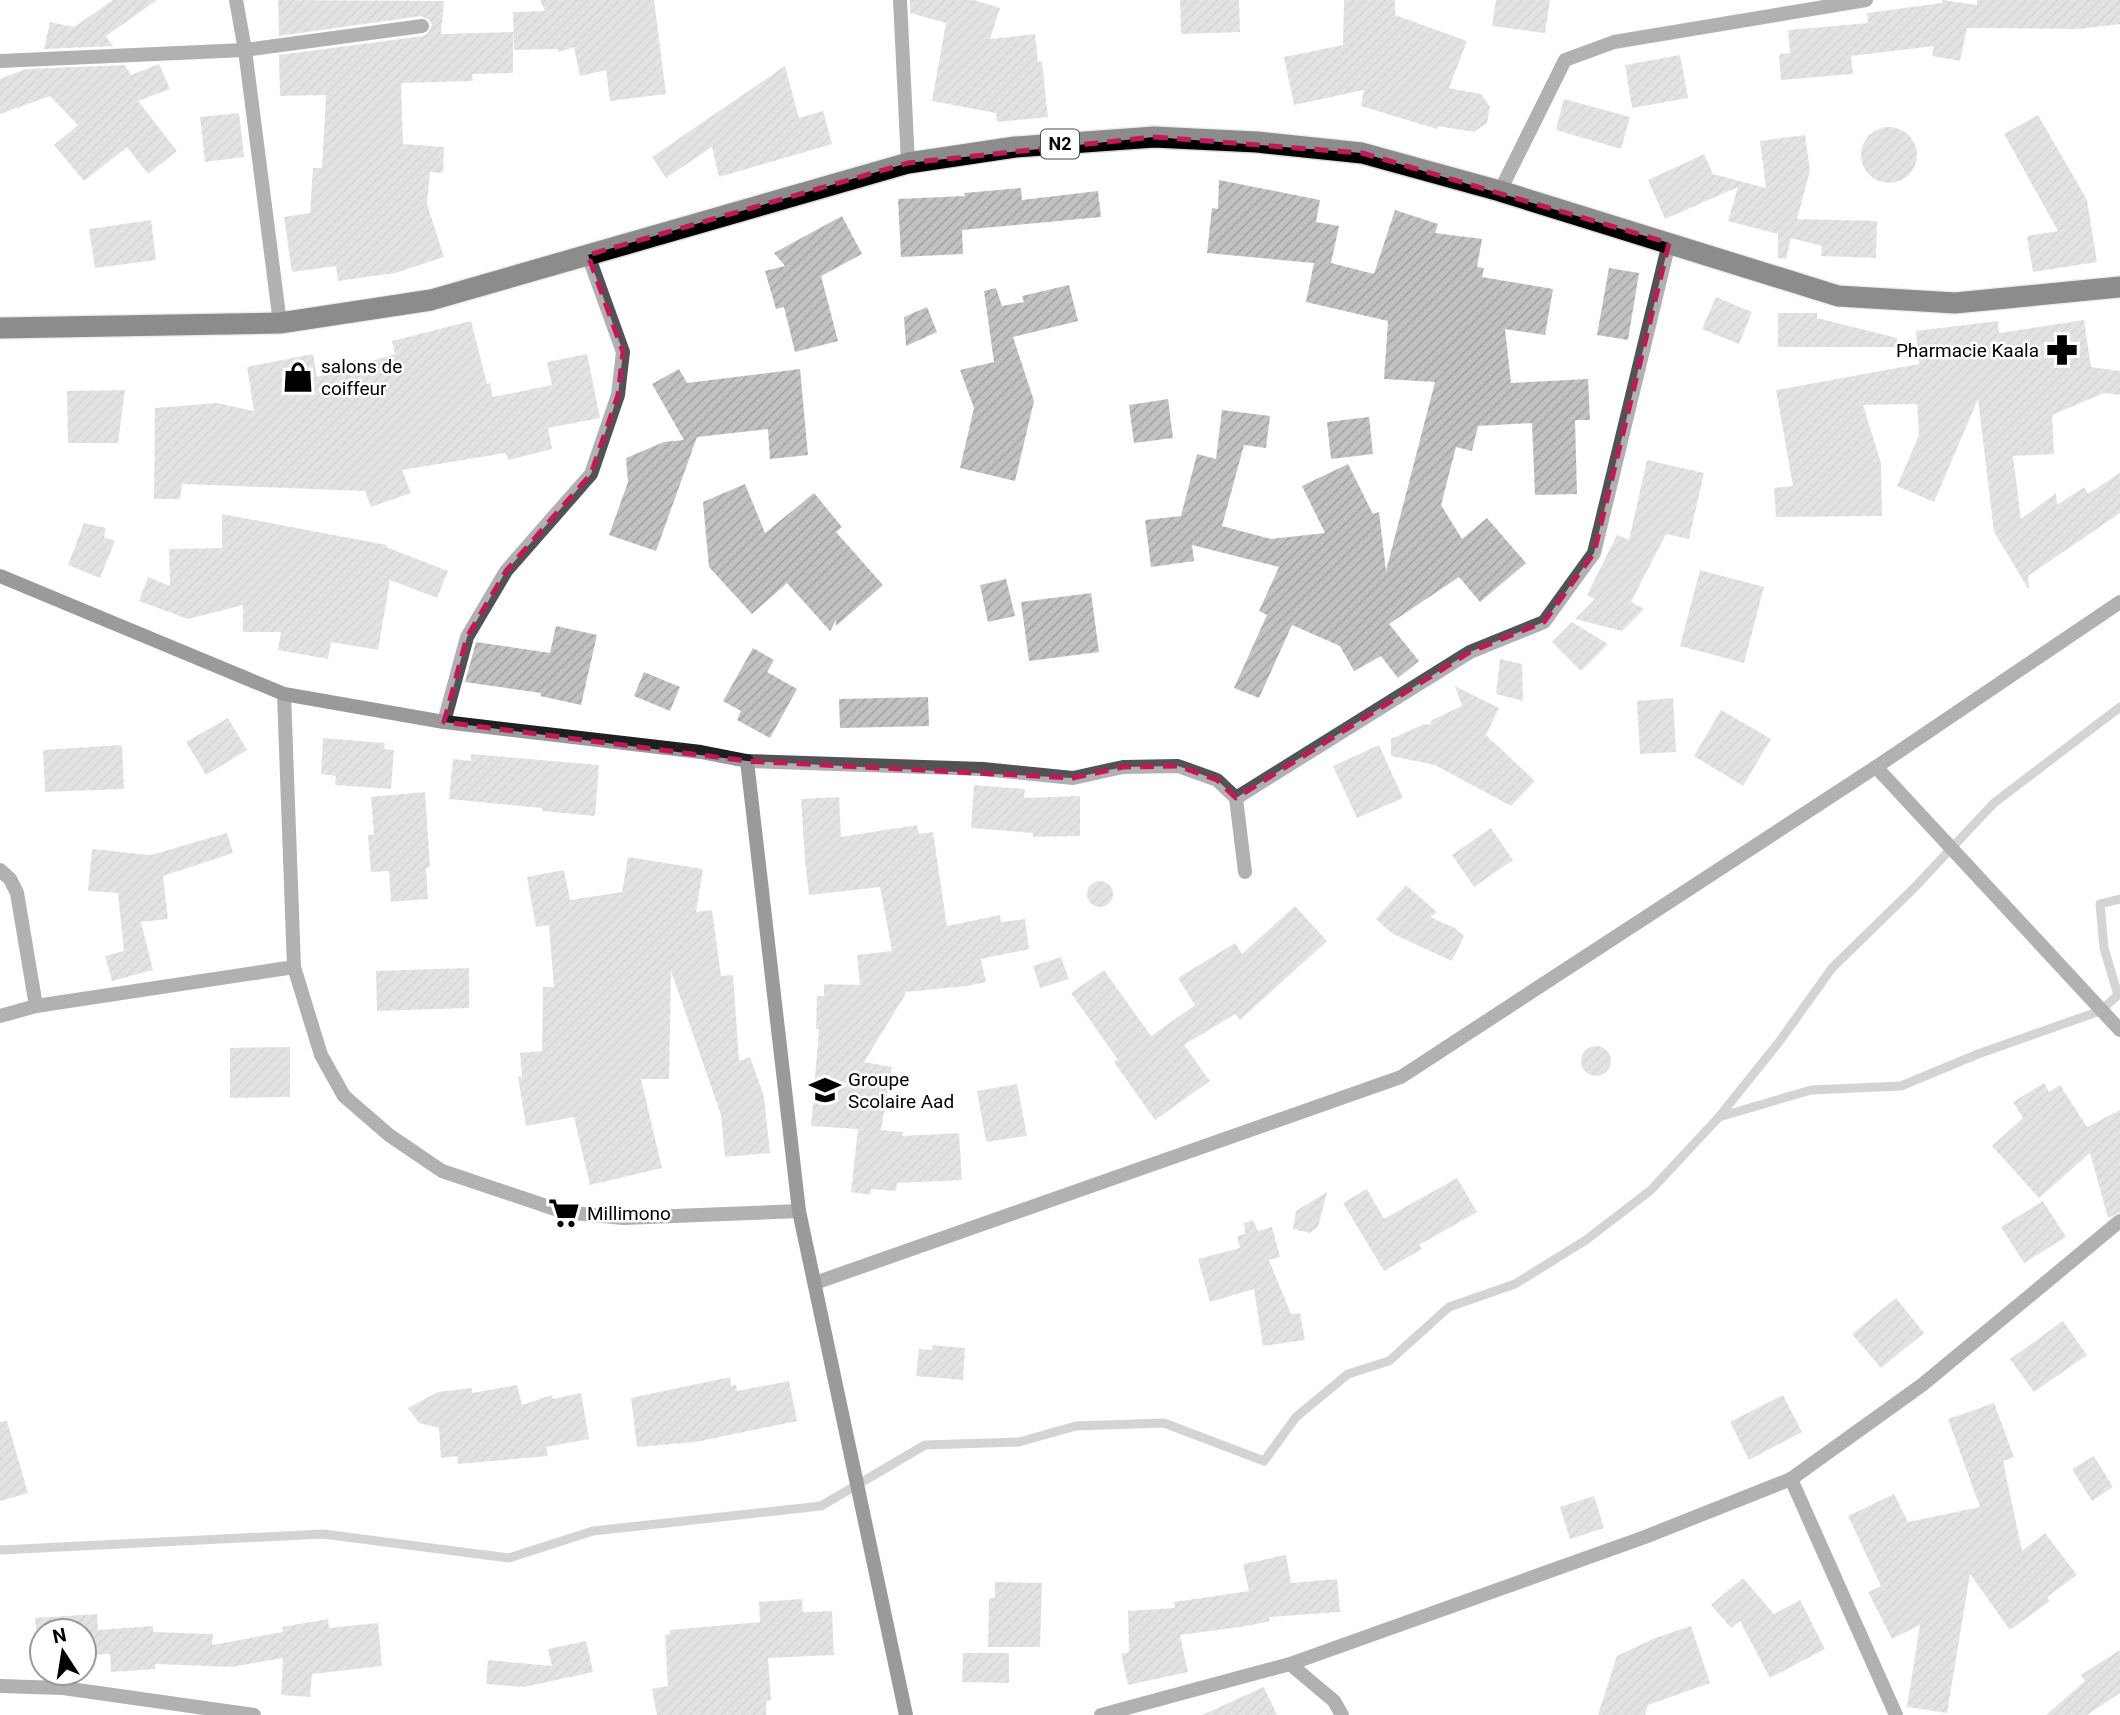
<svg xmlns="http://www.w3.org/2000/svg" width="2120" height="1715" font-family="Roboto,sans-serif">
<defs>
<pattern id="building-hatch" width="6" height="6" patternUnits="userSpaceOnUse" patternTransform="scale(1.75)"><rect width="6" height="6" fill="#c2c2c2"/><path d="M-1 1l2-2M0 6l6-6M5 7l2-2" fill="none" stroke="#a5a5a5"/></pattern>
</defs>
<rect width="100%" height="100%" fill="#fff"/>
<g fill="none" stroke-linecap="round" stroke-linejoin="round">
<!-- stream -->
<g stroke="#a0a0a0" stroke-width="9">
<path d="M1719,1117L1811,1090L1901,1086L1978,1054L2100,1011L2118,995L2104,948L2100,904L2120,899"/>
<path d="M0,1550L323,1534L509,1558L593,1531L821,1506L925,1445L1019,1442L1076,1426L1164,1423L1264,1461L1296,1417L1348,1374L1389,1361L1449,1307L1515,1284L1586,1240L1651,1190L1718,1118L1779,1042L1832,968L1914,888L1994,803L2120,707"/>
</g>
</g>
<!-- building -->
<g fill="url(#building-hatch)">
<path d="M113,0H157L106,36L113,46L44,49L50,22L74,27Z"/>
<path d="M278,0L444,1L441,34L513,32V73L472,74L473,81L401,83L403,144L444,147L443,173L430,172L427,204L444,257L395,273L338,281L336,266L292,272L284,217L310,213L313,168H322L326,95L280,96L279,55L423,36L428,33L432,25L429,20L421,16L279,36Z"/>
<path d="M540,0H654L666,94L610,101L606,70L580,76L574,47L559,52L558,49L514,50L513,12L545,11Z"/>
<path d="M910,0H974L1000,8L990,39L1035,34L1038,62H1042L1048,117L997,122L996,113L932,101L946,23L910,13Z"/>
<path d="M1180,0H1239L1240,32L1181,34Z"/>
<path d="M1344,0H1395V15L1467,41L1449,88L1481,94L1490,107L1487,123L1474,132L1438,126L1437,129L1361,106L1364,90L1294,105L1284,57L1343,45Z"/>
<path d="M1496,0H1550L1545,33L1492,26Z"/>
<path d="M1942,0L1977,5V0H2120V24L2079,29L1967,28L1960,61L1932,56L1934,46L1851,56L1853,74L1781,80L1779,54L1790,53L1788,30L1868,23L1867,13L1942,3Z"/>
<path d="M1680,55L1688,98L1632,108L1625,65Z"/>
<path d="M159,64L170,89L138,101L177,151L148,174L127,147L84,181L54,145L78,125L50,96L0,114V79L26,69L125,65L131,75Z"/>
<path d="M785,66L799,118L823,111L832,144L719,177L712,147L666,178L652,157Z"/>
<path d="M1564,99L1630,117L1621,149L1556,130Z"/>
<path d="M239,113L244,157L205,162L200,117Z"/>
<path d="M2038,115L2087,200L2097,262L2033,272L2027,236L2058,231L2004,134Z"/>
<circle cx="1889" cy="155" r="28"/>
<path d="M1805,135L1810,171L1797,219L1877,221L1876,258L1821,256L1822,246L1791,238L1786,259L1778,258V234L1728,221L1738,187L1665,219L1648,180L1704,154L1713,174L1766,188L1760,141Z"/>
<path d="M1219,180L1320,200L1316,222L1339,226L1331,263L1374,274L1395,210L1438,224L1435,233L1482,239L1477,267L1484,268L1482,277L1553,289L1545,335L1505,329L1511,383L1588,379L1590,420H1575L1577,494L1535,495L1532,423L1478,426L1472,451L1456,447L1441,505L1462,539L1487,518L1526,563L1480,602L1459,577L1389,624L1419,661L1398,678L1381,656L1354,671L1340,646L1292,625L1259,698L1234,688L1267,615L1259,611L1279,567L1192,545L1194,561L1151,567L1145,520L1181,516L1197,454L1216,459L1222,410L1270,416L1266,448L1244,445L1222,526L1271,539L1325,533L1302,486L1348,464L1373,514L1379,512L1386,571L1435,382L1384,379L1388,321L1306,302L1314,263L1207,253L1212,208L1218,209Z"/>
<path d="M1021,188L1022,200L1098,191L1101,217L962,230L963,254L901,257L898,199L965,196L964,193Z"/>
<path d="M842,216L862,254L821,276L838,341L795,352L784,307L776,309L765,271L785,266L774,253Z"/>
<path d="M151,220L156,260L95,268L89,229Z"/>
<path d="M1609,268L1639,273L1628,340L1597,335Z"/>
<path d="M1069,285L1078,321L1013,337L1034,401L1015,481L960,468L974,408L960,370L994,362L984,291L996,288L1002,306L1024,302L1022,296Z"/>
<path d="M1716,297L1752,312L1739,344L1702,329Z"/>
<path d="M927,307L937,332L906,346L904,317Z"/>
<path d="M1778,313H1817V318L1897,338L1896,347H1778Z"/>
<path d="M2084,320L2091,367L2120,371V395L2104,393L2052,415L2054,454L2013,456L2021,519L2056,493L2057,505L2084,487L2088,494L2120,473V513L2028,576L2029,590L1994,532L1978,399L1934,502L1897,486L1919,435L1917,404L1863,405L1881,463L1882,516L1776,517L1774,488L1793,486L1776,390L1919,364L1916,331L1998,321L1999,333Z"/>
<path d="M471,321L487,384L490,383L493,397L552,385L547,362L587,354L600,418L548,428L552,449L509,460L505,453L402,470L411,493L371,507L365,491L182,484L180,499H154L155,408L217,403L254,411L247,367L313,354L317,377L395,354L392,341Z"/>
<path d="M679,369L687,383L800,369L808,455L770,459L768,429L697,437L656,551L609,535L628,482L626,458L664,442L684,440L652,384Z"/>
<path d="M125,390L118,443H68L67,391Z"/>
<path d="M1168,399L1173,438L1134,443L1129,405Z"/>
<path d="M1369,417L1373,454L1331,459L1327,422Z"/>
<path d="M1647,460L1704,473L1689,539L1666,534L1631,602L1644,609L1622,631L1575,619L1595,599L1587,595L1617,535L1629,540Z"/>
<path d="M745,484L765,533L814,493L842,527L836,532L883,585L836,626V620L830,631L787,583L752,614L709,567L703,502Z"/>
<path d="M222,514L387,545L386,547L448,571L437,598L390,580L378,650L331,642L328,659L278,650L281,632H243V605L188,619L139,601L148,577L170,586L169,549L222,548Z"/>
<path d="M84,523L106,528L104,537L115,541L100,578L68,565Z"/>
<path d="M1700,570L1764,587L1744,663L1680,646Z"/>
<path d="M1006,579L1015,616L988,622L980,585Z"/>
<path d="M1091,593L1099,652L1029,661L1021,602Z"/>
<path d="M1572,622L1608,644L1581,671L1552,642Z"/>
<path d="M556,626L597,635L581,705L540,696L541,693L465,682L476,642L550,653Z"/>
<path d="M753,648L774,660L767,672L797,689L770,738L737,720L741,711L723,701Z"/>
<path d="M1500,659L1522,664L1523,701L1496,694Z"/>
<path d="M644,672L680,687L670,711L634,696Z"/>
<path d="M1455,686L1499,708L1486,735L1535,781L1511,806L1435,765L1391,756V739L1424,724L1430,725L1432,720L1462,706Z"/>
<path d="M928,697L929,726L840,728L839,699Z"/>
<path d="M1673,698L1676,752L1640,754L1637,701Z"/>
<path d="M1721,710L1771,739L1743,786L1694,756Z"/>
<path d="M228,718L247,750L206,775L186,742Z"/>
<path d="M323,738L385,743L384,749L394,750L391,789L335,785L336,776L321,774Z"/>
<path d="M122,745L124,789L45,792L43,750Z"/>
<path d="M1379,745L1403,798L1357,818L1333,766Z"/>
<path d="M471,754L599,765L595,816L542,811V808L449,799L453,759L471,761Z"/>
<path d="M974,785L1025,789L1024,798L1080,796V836L1033,837V833L971,828Z"/>
<path d="M425,792L430,867L426,868L428,899L391,902L389,871L371,872L368,835H374L371,797Z"/>
<path d="M839,797L841,837L917,825L919,834L933,832L947,926L1000,915L1001,922L1025,919L1029,949L981,959L986,982L967,986L905,992V995L864,1062L892,1067L881,1130L903,1132L902,1136L959,1133L962,1180L897,1183L896,1191L871,1189L870,1195L851,1192L858,1129L811,1126L819,1029H816L817,996H824V984L860,985L857,955L892,951L880,887L809,895L805,861L801,799Z"/>
<path d="M1491,828L1513,860L1474,887L1452,855Z"/>
<path d="M227,833L233,853L163,876L168,919L141,922L153,970L112,981L105,956L124,951L118,893L88,891L92,849L151,855Z"/>
<path d="M628,857L703,869L696,912L712,910L721,976L733,975L739,1061L750,1057L764,1096L770,1153L725,1157L721,1115L671,971L669,1079H641L662,1168L590,1185L574,1117L526,1126L518,1077H522L520,1053L542,1051L543,987H554L549,925L536,927L527,877L564,870L570,900L622,892Z"/>
<circle cx="1100" cy="894" r="13"/>
<path d="M1406,885L1437,912L1430,917L1455,928L1464,936L1452,961L1393,934L1376,919Z"/>
<path d="M1295,906L1327,941L1240,1020L1235,1014L1184,1045L1210,1081L1155,1120L1114,1062L1118,1060L1071,993L1104,970L1151,1036L1195,1005L1178,978L1235,943L1242,954Z"/>
<path d="M1061,957L1069,979L1040,988L1033,966Z"/>
<path d="M469,968V1008L377,1011L376,971Z"/>
<circle cx="1596" cy="1061" r="15"/>
<path d="M290,1047V1097L230,1098V1048Z"/>
<path d="M2044,1083L2049,1092L2060,1085L2087,1127L2120,1110V1212L2108,1218L2090,1153L2039,1198L1992,1146L2023,1118L2013,1102Z"/>
<path d="M1017,1084L1027,1136L986,1142L977,1091Z"/>
<path d="M1457,1178L1477,1212L1419,1245L1422,1249L1384,1271L1343,1203L1367,1189L1384,1219Z"/>
<path d="M1327,1192L1318,1227L1310,1233L1293,1229L1296,1211Z"/>
<path d="M2043,1201L2066,1237L2024,1263L2001,1227Z"/>
<path d="M1253,1220L1258,1231L1272,1227L1280,1257L1269,1260L1291,1314L1300,1313L1305,1340L1263,1346L1254,1289L1210,1302L1198,1259L1240,1248L1237,1236L1245,1234L1244,1223Z"/>
<path d="M1896,1298L1924,1333L1881,1368L1852,1334Z"/>
<path d="M2063,1321L2087,1355L2034,1392L2010,1359Z"/>
<path d="M933,1345L965,1348L963,1380L916,1376L919,1349L932,1350Z"/>
<path d="M730,1377L731,1386L736,1385L737,1391L789,1381L797,1421L696,1442L637,1447L631,1398Z"/>
<path d="M517,1385L522,1405L552,1395L553,1399L581,1393L589,1439L546,1447L548,1456L458,1464L457,1456L441,1458L439,1428L419,1423L408,1408L438,1392L472,1388V1393Z"/>
<path d="M1783,1395L1802,1432L1749,1460L1730,1422Z"/>
<path d="M1994,1403L2014,1457L2003,1461L2022,1551L2045,1533L2077,1575L2047,1597L2050,1601L2010,1630L1970,1574L1947,1713L1907,1707L1920,1625L1892,1639L1868,1592L1881,1586L1848,1516L1894,1494L1908,1522L1980,1507L1948,1419Z"/>
<path d="M7,1421L28,1493L0,1501V1422Z"/>
<path d="M2094,1456L2113,1487L2092,1501L2072,1469Z"/>
<path d="M1594,1496L1604,1528L1570,1539L1560,1507Z"/>
<path d="M1286,1555L1291,1583L1337,1579L1340,1612L1269,1617L1270,1621L1247,1626L1180,1635L1188,1672L1128,1685L1121,1654L1129,1652L1128,1611L1175,1608L1174,1602L1249,1591L1243,1564Z"/>
<path d="M1743,1578L1774,1614L1800,1600L1825,1649L1770,1678L1740,1621L1731,1628L1711,1605Z"/>
<path d="M995,1582L1042,1583L1040,1647H988L989,1598H995Z"/>
<path d="M802,1599L803,1612L832,1611L834,1655L768,1658L771,1700L766,1701V1715H657L652,1689L668,1686L665,1635L670,1634V1630L760,1622L759,1602Z"/>
<path d="M97,1614L98,1630L153,1626V1632L213,1634L212,1645L283,1632L282,1627L328,1619L329,1628L378,1623L382,1666L312,1674L310,1697L281,1695L283,1658L231,1667L155,1664L156,1669L111,1672L110,1654L84,1655V1631H42V1658H38L35,1618Z"/>
<path d="M1691,1626L1710,1683L1648,1705L1645,1715H1598L1617,1656L1655,1638Z"/>
<path d="M586,1641L593,1672L524,1687L486,1684L488,1660L552,1666L548,1649Z"/>
<path d="M2120,1650V1693L2087,1715H2046L2085,1681L2081,1675Z"/>
<path d="M963,1653H1009V1683L962,1682Z"/>
<path d="M1264,1687L1277,1715H1202Z"/>
</g>
<g fill="none" stroke-linecap="round" stroke-linejoin="round">
<defs>
<path id="highway" d="M0,328L280,323L431,300L908,163L1015,147L1154,137L1257,142L1362,153L1500,191L1838,296L1955,303L2120,287"/>
</defs>
<!-- highway casing -->
<use href="#highway" stroke="#dbdbdb" stroke-width="24"/>
<!-- street -->
<g stroke="#525252" stroke-width="14">
<path d="M236,0L245,50L280,323"/>
<path d="M900,0L908,163"/>
<path d="M0,61L245,50L422,26"/>
<path d="M1500,191L1565,60L1614,42L1866,0"/>
<path d="M284,694L294,967L321,1055L344,1096L389,1135L442,1171L564,1212L623,1218L799,1211"/>
<path d="M444,722L467,637L506,571L591,474L618,395L623,352L588,255"/>
<path d="M747,761L983,769L1073,778L1123,767L1178,766L1217,780L1236,798L1245,872"/>
<path d="M1876,767L2120,1030"/>
<path d="M1236,798L1470,652L1544,622L1594,553L1669,243"/>
<path d="M0,870L10,879L17,893L36,1006"/>
<path d="M0,1016L36,1006L294,967"/>
<path d="M815,1283L1401,1077L1876,767L2120,602"/>
<path d="M1791,1479L1896,1715"/>
<path d="M1290,1664L1645,1537L1791,1479L1922,1385L2120,1221"/>
<path d="M0,1686L63,1688L254,1715"/>
<path d="M1101,1715L1290,1664L1334,1701L1342,1715"/>
</g>
<!-- secondary -->
<path stroke="#1f1f1f" stroke-width="14" d="M0,576L284,694L444,722L701,752L747,761L799,1211L906,1715"/>
<!-- highway -->
<use href="#highway" stroke="#000" stroke-width="21"/>
</g>
<!-- marked area -->
<path d="M0 0H2120V1715H0ZM1154,137L1362,153L1669,243L1594,553L1544,622L1470,652L1236,798L1217,780L1178,766L1123,767L1073,778L747,761L444,722L467,637L506,571L591,474L618,395L623,352L588,255L908,163Z" fill="#fff" fill-opacity=".55" fill-rule="evenodd"/>
<path fill="none" stroke="#c2185b" stroke-width="5" stroke-dasharray="14 9" stroke-linejoin="round" d="M1154,137L1362,153L1669,243L1594,553L1544,622L1470,652L1236,798L1217,780L1178,766L1123,767L1073,778L747,761L444,722L467,637L506,571L591,474L618,395L623,352L588,255L908,163Z"/>
<!-- icons -->
<defs>
<symbol id="pharmacy-bare" viewBox="-9 -9 18 18"><path d="M-2-6h4v4h4v4h-4v4h-4v-4h-4v-4h4Z" fill="#000" stroke="#fff" stroke-width="2.5" paint-order="stroke"/></symbol>
<symbol id="shop-bare" viewBox="-9 -9 18 18"><path d="M-5-2.5h2.3a2.7 3.5 0 0 1 5.4 0H5L5.5 6h-11ZM-1.5-2.5h3a1.5 2.3 0 0 0-3 0Z" fill="#000" stroke="#fff" stroke-width="2.5" paint-order="stroke"/></symbol>
<symbol id="school-bare" viewBox="-9 -9 18 18"><path d="M0-5L7-2L0 1L-7-2ZM-4 1L0 2.5L4 1V4Q0 6-4 4Z" fill="#000" stroke="#fff" stroke-width="2.5" paint-order="stroke"/></symbol>
<symbol id="supermarket-bare" viewBox="-9 -9 18 18"><path d="M-6-5.5h2.5l.6 2H6L4.5 2H-2.5L-4.4-4H-6ZM-1.5 3.2a1.3 1.3 0 1 0 .1 0ZM3 3.2a1.3 1.3 0 1 0 .1 0Z" fill="#000" stroke="#fff" stroke-width="2.5" paint-order="stroke"/></symbol>
</defs>
<g fill-rule="evenodd">
<use href="#pharmacy-bare" x="2040" y="328" width="44" height="44"/>
<use href="#shop-bare" x="276" y="355" width="44" height="44"/>
<use href="#school-bare" x="803" y="1068" width="44" height="44"/>
<use href="#supermarket-bare" x="542" y="1191" width="44" height="44"/>
</g>
<g text-anchor="middle" stroke-width="5" stroke-linejoin="round" paint-order="stroke">
<!-- shield labels -->
<rect fill="#fff" stroke="#4c4c4c" stroke-width="2" x="1041" y="129.5" width="38" height="29" rx="5"/>
<g font-size="18" font-weight="bold" fill="#000">
<text x="1060" y="150">N2</text>
</g>
<!-- poi labels -->
<g font-size="19" fill="#000" stroke="#fff" text-anchor="start">
<text x="2039" y="357" text-anchor="end">Pharmacie Kaala</text>
<text x="321" y="373">salons de<tspan x="321" dy="22">coiffeur</tspan></text>
<text x="848" y="1086">Groupe<tspan x="848" dy="22">Scolaire Aad</tspan></text>
<text x="587" y="1220">Millimono</text>
</g>
</g>
<!-- north arrow -->
<g transform="translate(63 1652) rotate(348)"><circle r="33" fill="#ffffff" stroke="#999999" stroke-width="2"/>
<path d="M0-5L12 26L0 18L-12 26Z" fill="#000000"/>
<text y="-10" font-size="19" font-weight="bold" text-anchor="middle" fill="#000000">N</text>
</g>
</svg>
